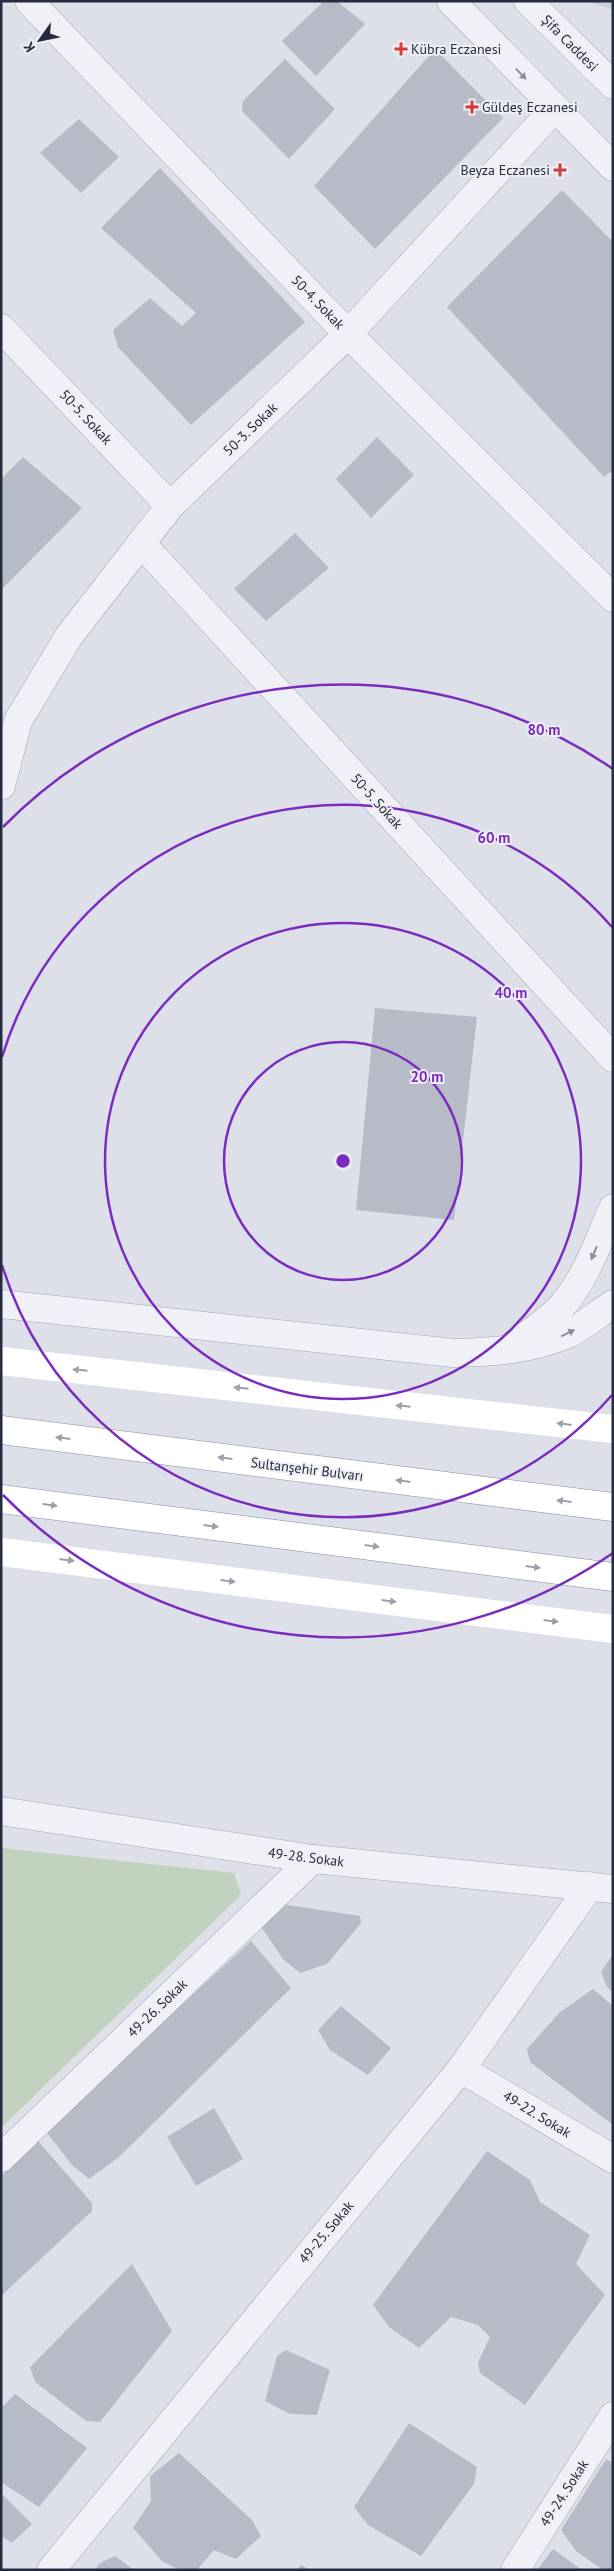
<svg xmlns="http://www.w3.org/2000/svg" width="614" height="2571" font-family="'PT Sans',sans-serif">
<rect width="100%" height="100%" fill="#dde0e8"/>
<!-- built -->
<path fill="#cbcfda" d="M588,1H613V10Z"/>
<!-- green -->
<path fill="#c0d2be" d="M1,1848L234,1873L241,1895L1,2128Z"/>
<!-- building -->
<g fill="#b7bbc8">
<path d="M324,1H337L365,24L316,76L282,41Z"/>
<path d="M435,49L503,118L375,249L314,186Z"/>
<path d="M285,59L335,109L289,159L242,111L243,101Z"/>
<path d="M79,119L119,157L81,193L40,153Z"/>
<path d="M160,168L305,322L191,425L118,347L113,330L150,298L182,326L196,313L101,228Z"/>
<path d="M562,190L613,242V470L604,477L447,307Z"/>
<path d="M377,437L414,475L371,518L336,479Z"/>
<path d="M23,457L82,508L1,590V479Z"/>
<path d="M295,533L329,568L266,621L234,589Z"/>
<path d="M375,1008L477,1017L454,1220L356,1210Z"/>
<path d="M281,1904L360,1916L361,1923L327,1964L300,1973L283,1959L262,1928Z"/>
<path d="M251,1941L291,1988L119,2157L89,2179L72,2165L48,2134L49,2127Z"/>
<path d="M613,1954V1992L607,1987L601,1972Z"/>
<path d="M593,1989L613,2006V2125L530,2062L527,2049L560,2012Z"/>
<path d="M341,2006L391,2048L368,2075L330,2050L318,2030Z"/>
<path d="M214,2108L243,2159L196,2186L167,2137Z"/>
<path d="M38,2141L92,2203V2211L1,2296V2176Z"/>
<path d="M487,2151L530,2180L540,2202L590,2235L576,2264L605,2295L525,2405L480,2373L478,2362L490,2337L478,2325L451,2317L419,2348L389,2327L373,2305Z"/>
<path d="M132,2264L172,2331L100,2422L86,2421L35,2382L30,2367Z"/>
<path d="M286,2350L330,2370L317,2415L290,2414L265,2401L277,2356Z"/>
<path d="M15,2394L87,2448L39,2507L1,2482V2408Z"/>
<path d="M409,2423L477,2467L474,2484L421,2556L368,2525L354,2507Z"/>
<path d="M179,2453L252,2520L261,2536L236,2559L214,2550L197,2570H180L163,2562L133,2528L151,2501L150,2476Z"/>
<path d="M606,2459L613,2463V2570H603L576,2551L561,2530Z"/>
<path d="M1,2493L32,2524L12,2543L1,2536Z"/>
<path d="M553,2549L582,2570H537Z"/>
<path d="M115,2556L134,2570H95L100,2563Z"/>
<path d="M301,2565L310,2570H297Z"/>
</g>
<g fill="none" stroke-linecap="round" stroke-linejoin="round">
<defs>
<g id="minor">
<path d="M29,1L348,334L613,598"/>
<path d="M1,328L170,506"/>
<path d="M141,543L613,1058"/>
<path d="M1,786L18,721L69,636L170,506L348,334L555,108"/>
<path d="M1,1811L313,1859L613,1889"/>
<path d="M461,2069L613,2159"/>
<path d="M1,2158L313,1859"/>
<path d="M51,2570L461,2069L590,1886"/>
<path d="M515,2570L613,2416"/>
</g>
<g id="tertiary">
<path d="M451,1L613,167"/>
<path d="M528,1L613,85"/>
<path d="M1,1304L453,1353C493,1352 531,1350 568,1334C583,1327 599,1313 613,1304"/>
<path d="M512,1346C528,1334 547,1322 561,1307C586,1279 598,1242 613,1208"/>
</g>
<g id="trunk">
<path d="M1,1430L613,1507"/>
<path d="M1,1499L613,1577"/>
</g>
</defs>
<!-- minor casing -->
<use href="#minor" stroke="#a2a6b2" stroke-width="29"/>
<!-- tertiary casing -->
<use href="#tertiary" stroke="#a2a6b2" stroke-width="29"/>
<!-- trunk casing -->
<use href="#trunk" stroke="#848b9f" stroke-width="29"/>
<!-- minor -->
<use href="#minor" stroke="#f0f1f6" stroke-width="28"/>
<!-- tertiary -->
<use href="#tertiary" stroke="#f0f1f6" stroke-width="28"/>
<!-- secondary -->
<g stroke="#fff" stroke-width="28">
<path d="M1,1361L613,1429"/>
<path d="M1,1552L613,1629"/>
</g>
<!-- trunk -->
<use href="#trunk" stroke="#fff" stroke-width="28"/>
</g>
<!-- one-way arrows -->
<defs><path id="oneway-solid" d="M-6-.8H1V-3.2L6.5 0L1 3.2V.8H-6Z" transform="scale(1.25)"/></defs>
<g fill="#8b8e9a">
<use href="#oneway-solid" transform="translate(521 74) rotate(46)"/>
<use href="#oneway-solid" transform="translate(594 1253) rotate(113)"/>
<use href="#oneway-solid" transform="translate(568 1333) rotate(-26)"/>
</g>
<g fill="#9da0a9">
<use href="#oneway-solid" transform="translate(80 1370) rotate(-174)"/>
<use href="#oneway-solid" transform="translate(241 1388) rotate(-174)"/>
<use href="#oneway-solid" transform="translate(403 1406) rotate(-174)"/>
<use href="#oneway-solid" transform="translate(564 1424) rotate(-173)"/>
<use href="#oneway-solid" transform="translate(63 1438) rotate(-173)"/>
<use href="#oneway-solid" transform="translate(225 1458) rotate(-173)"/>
<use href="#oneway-solid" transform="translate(403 1481) rotate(-173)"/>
<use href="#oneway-solid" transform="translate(564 1501) rotate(-173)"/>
<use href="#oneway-solid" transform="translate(50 1505) rotate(7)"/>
<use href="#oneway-solid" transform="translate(211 1526) rotate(7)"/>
<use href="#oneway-solid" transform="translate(372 1546) rotate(7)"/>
<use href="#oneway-solid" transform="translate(67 1560) rotate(7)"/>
<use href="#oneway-solid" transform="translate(533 1567) rotate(7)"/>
<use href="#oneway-solid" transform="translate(228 1581) rotate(7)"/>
<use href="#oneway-solid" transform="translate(389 1601) rotate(7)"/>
<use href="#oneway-solid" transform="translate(551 1621) rotate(7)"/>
</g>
<!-- distance rings -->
<g fill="none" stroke="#7b2cbf" stroke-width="2.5">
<circle cx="343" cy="1161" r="119"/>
<circle cx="343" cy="1161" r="238"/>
<path d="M612 1395A357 357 0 0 1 2 1265M2 1057A357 357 0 0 1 612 927"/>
<path d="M613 1553A476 476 0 0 1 3 1495M3 827A476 476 0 0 1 613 769"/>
</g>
<!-- markers -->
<g fill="#d53a3d" stroke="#edeff5" stroke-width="2">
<path d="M398.5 41.5h5v5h5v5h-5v5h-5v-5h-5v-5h5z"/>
<path d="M469.5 99.5h5v5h5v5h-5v5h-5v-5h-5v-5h5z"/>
<path d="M557.5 162.5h5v5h5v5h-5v5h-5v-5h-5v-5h5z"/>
</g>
<g text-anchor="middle" stroke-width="4" stroke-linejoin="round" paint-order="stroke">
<!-- street labels -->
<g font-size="14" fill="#262c3f" stroke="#edeff5">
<text transform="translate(570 43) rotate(45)" y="5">Şifa Caddesi</text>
<text transform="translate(318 302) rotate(46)" y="5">50-4. Sokak</text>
<text transform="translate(86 417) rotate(47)" y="5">50-5. Sokak</text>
<text transform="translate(250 429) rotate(-44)" y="5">50-3. Sokak</text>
<text transform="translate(377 801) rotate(48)" y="5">50-5. Sokak</text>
<text transform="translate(307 1469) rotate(7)" y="5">Sultanşehir Bulvarı</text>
<text transform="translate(306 1857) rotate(7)" y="5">49-28. Sokak</text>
<text transform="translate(157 2008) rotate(-44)" y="5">49-26. Sokak</text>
<text transform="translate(537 2114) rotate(31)" y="5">49-22. Sokak</text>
<text transform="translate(326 2232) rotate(-50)" y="5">49-25. Sokak</text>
<text transform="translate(564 2493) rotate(-57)" y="5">49-24. Sokak</text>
</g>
<!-- poi labels -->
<g font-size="14" fill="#262c3f" stroke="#edeff5" text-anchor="start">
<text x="411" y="54">Kübra Eczanesi</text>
<text x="482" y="112">Güldeş Eczanesi</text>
<text x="550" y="175" text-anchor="end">Beyza Eczanesi</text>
</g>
</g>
<circle cx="343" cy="1161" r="8" fill="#7b2cbf" stroke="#edeff5" stroke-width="2.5"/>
<g font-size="15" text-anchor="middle" font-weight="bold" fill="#7b2cbf" stroke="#edeff5" stroke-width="4" stroke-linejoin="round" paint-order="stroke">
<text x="544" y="735">80 m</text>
<text x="494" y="843">60 m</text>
<text x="511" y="998">40 m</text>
<text x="427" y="1082">20 m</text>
</g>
<!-- border -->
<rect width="614" height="2571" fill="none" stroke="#262c3f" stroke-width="5"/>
<!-- north arrow -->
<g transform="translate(40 40) rotate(237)" stroke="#edeff5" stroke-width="4" paint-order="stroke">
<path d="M0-4L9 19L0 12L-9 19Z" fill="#262c3f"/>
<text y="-8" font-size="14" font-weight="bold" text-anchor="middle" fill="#262c3f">K</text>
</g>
</svg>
